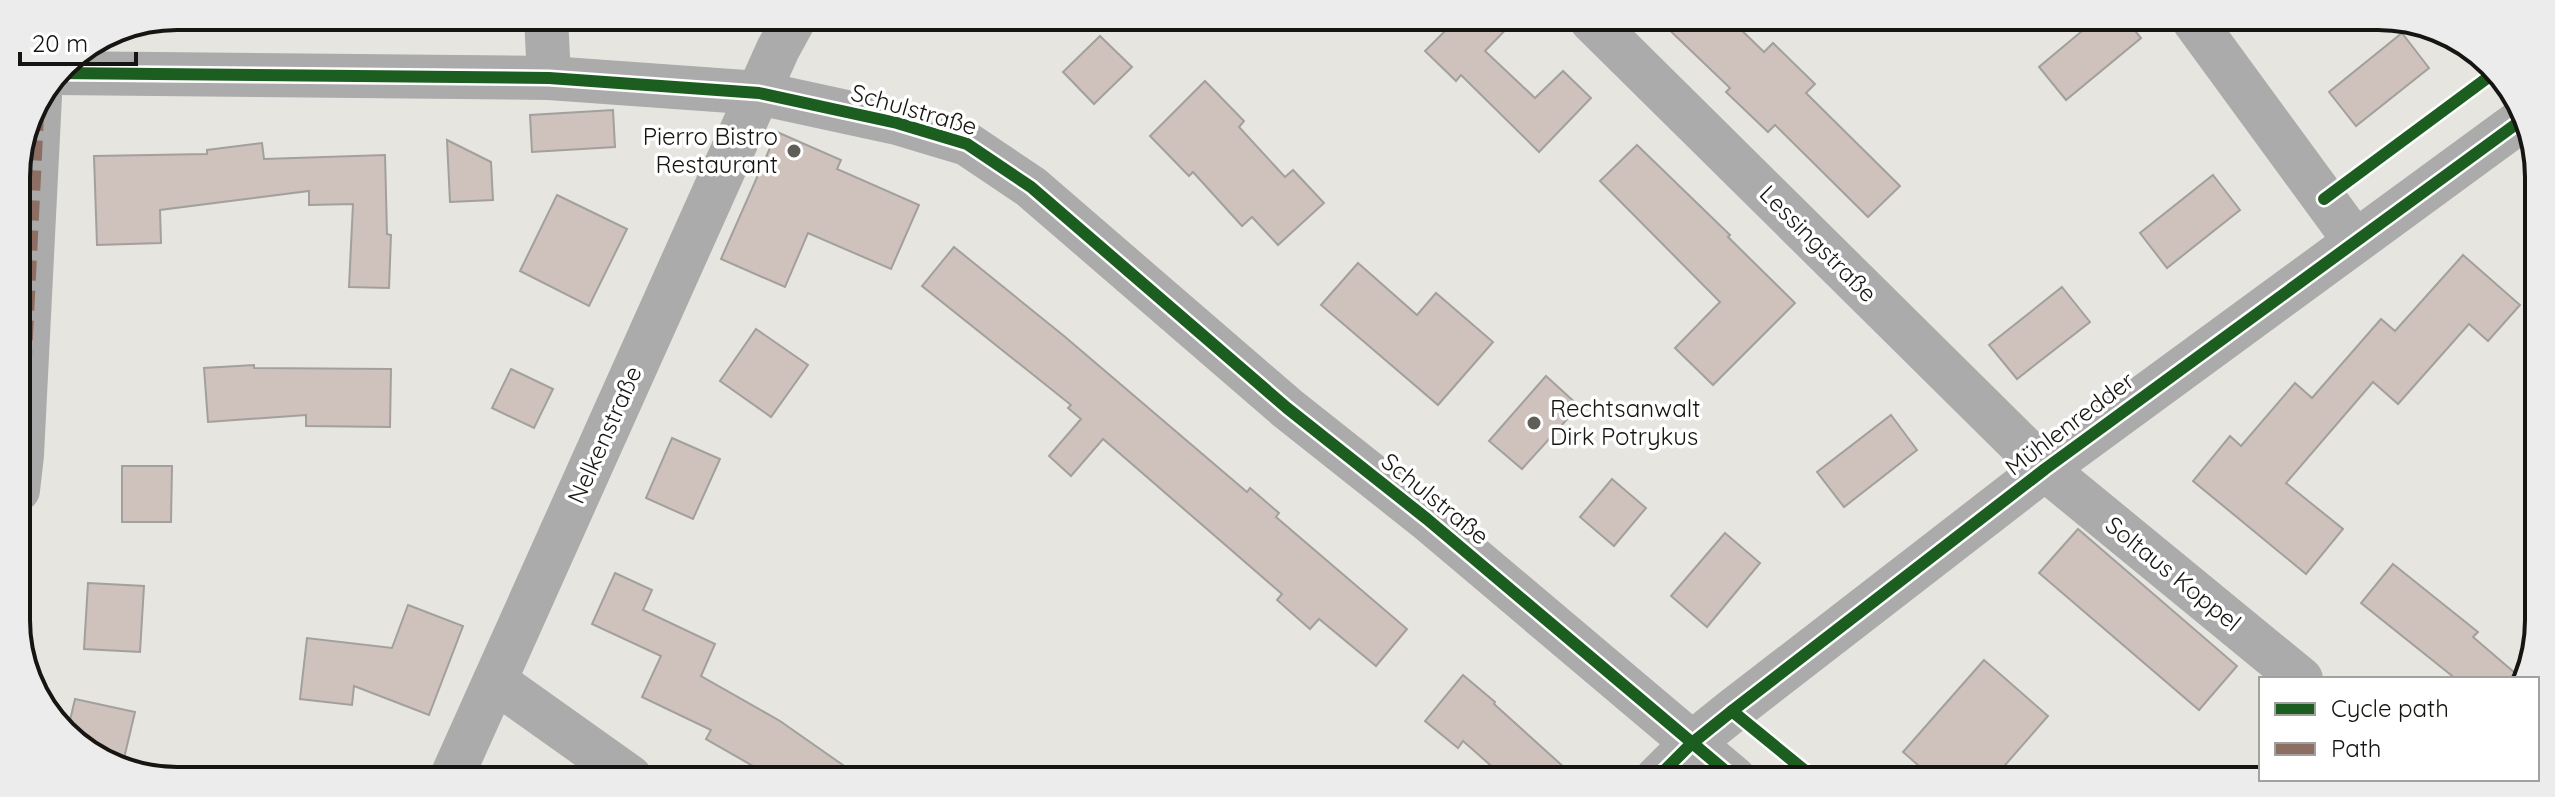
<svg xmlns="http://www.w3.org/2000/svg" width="2555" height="797" font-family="Quicksand,sans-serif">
<rect width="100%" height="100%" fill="#e6e5e0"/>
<!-- building -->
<g fill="#cfc1bb" stroke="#a2a09d" stroke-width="2">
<path d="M1457,19H1516L1485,51L1535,98L1563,71L1591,98L1539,152L1461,75L1456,81L1425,51Z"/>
<path d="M1659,20H1731L1764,52L1773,43L1815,84L1806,93L1900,186L1868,217L1775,125L1768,132L1726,92L1730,88Z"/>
<path d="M2094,21H2127L2141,38L2066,100L2039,67Z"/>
<path d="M2402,33L2429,68L2356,126L2329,92Z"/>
<path d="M1100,36L1132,67L1094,104L1063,72Z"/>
<path d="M1205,81L1244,121L1239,127L1285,177L1293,170L1324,203L1278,245L1252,217L1242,226L1193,172L1189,176L1150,136Z"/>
<path d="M613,110L615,147L532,152L530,115Z"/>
<path d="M777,132L841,160L837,169L919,205L891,269L808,233L785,287L721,259Z"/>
<path d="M447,140L491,162L493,200L450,202Z"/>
<path d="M262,143L264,159L385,155L387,234L391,235L389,288L349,287L353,204L309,205V191L160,210L161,243L97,245L94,156L207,154V150Z"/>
<path d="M1637,145L1730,235L1728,237L1795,303L1713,385L1675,348L1720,302L1600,181Z"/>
<path d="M2213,175L2240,210L2167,268L2140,233Z"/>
<path d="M557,195L627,229L589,306L520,271Z"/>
<path d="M954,247L1064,336L1247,492L1250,488L1279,513L1276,517L1407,629L1376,666L1319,619L1310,629L1277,600L1282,594L1103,439L1071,476L1049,456L1081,419L1068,408L1071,405L922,286Z"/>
<path d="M2463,255L2520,305L2488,341L2469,324L2398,404L2373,382L2286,483L2343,529L2306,574L2193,481L2230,436L2241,446L2295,383L2312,398L2381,319L2395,331Z"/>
<path d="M1358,263L1417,315L1436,293L1493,342L1438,405L1321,305Z"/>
<path d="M2062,287L2090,322L2017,379L1989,345Z"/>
<path d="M756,329L808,365L771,417L720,381Z"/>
<path d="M254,365V368L391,369L390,427L306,426V415L208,422L204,368Z"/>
<path d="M511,369L553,389L534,428L492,408Z"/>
<path d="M1546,376L1579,406L1522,469L1489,441Z"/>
<path d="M1891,415L1917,450L1844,507L1817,472Z"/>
<path d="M672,438L720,459L693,519L646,498Z"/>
<path d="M122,466H172L171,522H122Z"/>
<path d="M1612,479L1646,508L1614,546L1580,517Z"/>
<path d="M2078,529L2237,666L2199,710L2039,573Z"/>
<path d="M1725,533L1760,563L1707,627L1671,596Z"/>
<path d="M2393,564L2478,632L2473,637L2522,679H2456L2361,603Z"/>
<path d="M615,573L652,590L643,610L715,644L701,676L780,721L860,777H772L706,739L711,730L642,697L661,656L592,624Z"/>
<path d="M88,583L144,586L140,652L84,649Z"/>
<path d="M408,605L463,626L429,715L354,686L352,705L300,699L307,638L392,648Z"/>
<path d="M1984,660L2048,716L1992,780H1935L1903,752Z"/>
<path d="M1463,675L1495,702L1494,704L1577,779H1506L1463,741L1458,748L1425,721Z"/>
<path d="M75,699L135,712L122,767L67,733Z"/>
</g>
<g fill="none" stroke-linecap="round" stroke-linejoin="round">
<!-- street -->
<g stroke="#aaabaa" stroke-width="44">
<path d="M546,17L549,78"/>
<path d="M1591,20L2045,469L2301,679"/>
<path d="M2194,21L2355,241"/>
<path d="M56,73L549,78L759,93L897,123L967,144L1031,187L1287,408L1427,519L1735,779"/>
<path d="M18,490L22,455L40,96"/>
<path d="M495,681L630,777"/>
<path d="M452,776L778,49L795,18"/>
<path d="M1656,779L1691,744L1732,711L2045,469L2523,119"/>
</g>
<!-- quiet -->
<path stroke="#8d6e63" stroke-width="10" stroke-dasharray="20 10" stroke-linecap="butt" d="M18,490L22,455L40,96"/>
<defs>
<g id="cycleway">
<path d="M56,73L549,78L759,93L897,123L967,144L1031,187L1287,408L1427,519L1735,779"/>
<path d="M2324,199L2498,70"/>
<path d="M1732,711L1815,779"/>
<path d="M1656,779L1691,744L1732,711L2045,469L2523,119"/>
</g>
</defs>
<!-- cycleway casing -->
<use href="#cycleway" stroke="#fff" stroke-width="17"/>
<!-- cycleway -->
<use href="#cycleway" stroke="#1b5e20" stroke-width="12"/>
</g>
<!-- markers -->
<g fill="#5f5e59" stroke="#fff" stroke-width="3">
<circle cx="794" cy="151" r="8"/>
<circle cx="1534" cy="423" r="8"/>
</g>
<g text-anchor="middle" stroke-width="7" stroke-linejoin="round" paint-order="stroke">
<!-- street labels -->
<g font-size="24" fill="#161511" stroke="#fff">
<text transform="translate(914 110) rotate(16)" y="8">Schulstraße</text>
<text transform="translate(1818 244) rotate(45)" y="8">Lessingstraße</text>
<text transform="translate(2070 424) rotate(-37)" y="8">Mühlenredder</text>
<text transform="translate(605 435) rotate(-66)" y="8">Nelkenstraße</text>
<text transform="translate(1435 499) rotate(39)" y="8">Schulstraße</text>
<text transform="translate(2173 574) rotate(39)" y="8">Soltaus Koppel</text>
</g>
<!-- poi labels -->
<g font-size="24" fill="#161511" stroke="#fff" text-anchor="end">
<text x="778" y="145">Pierro Bistro<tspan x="778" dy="28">Restaurant</tspan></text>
<text x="1550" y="417" text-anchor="start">Rechtsanwalt<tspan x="1550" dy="28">Dirk Potrykus</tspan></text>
</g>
</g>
<!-- crop -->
<path d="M0 0H2555V797H0ZM177 30H2378A147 147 0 0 1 2525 177V620A147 147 0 0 1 2378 767H177A147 147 0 0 1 30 620V177A147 147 0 0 1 177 30Z" fill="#ececec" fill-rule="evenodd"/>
<path fill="none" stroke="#161511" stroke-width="4" d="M177 30H2378A147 147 0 0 1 2525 177V620A147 147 0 0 1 2378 767H177A147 147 0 0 1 30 620V177A147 147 0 0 1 177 30Z"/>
<!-- legend -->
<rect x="2259" y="677" width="280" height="104" fill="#ffffff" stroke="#a2a1a0" stroke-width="2"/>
<rect x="2275" y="703" width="40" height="12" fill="#1b5e20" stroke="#a2a1a0" stroke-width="2"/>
<text x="2331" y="717" font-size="24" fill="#161511">Cycle path</text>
<rect x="2275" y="743" width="40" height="12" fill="#8d6e63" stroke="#a2a1a0" stroke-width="2"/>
<text x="2331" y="757" font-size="24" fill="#161511">Path</text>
<!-- scale -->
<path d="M20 52v12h116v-12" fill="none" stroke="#161511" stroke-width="4"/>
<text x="32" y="52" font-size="24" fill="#161511" stroke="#ffffff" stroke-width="6" paint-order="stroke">20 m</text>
</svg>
